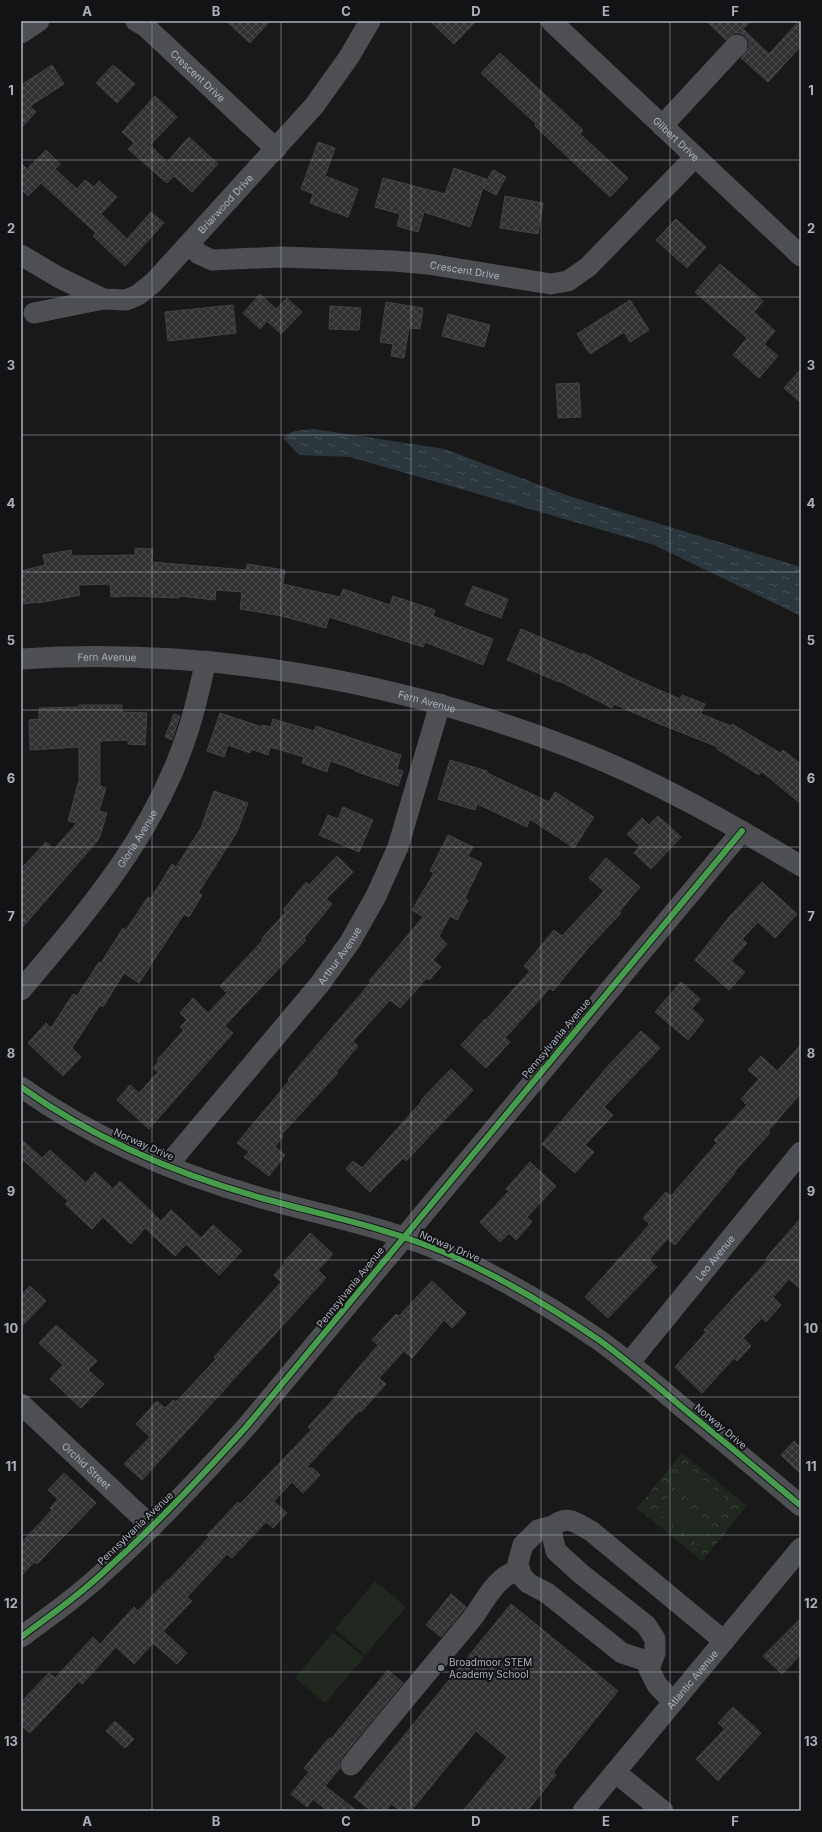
<svg xmlns="http://www.w3.org/2000/svg" width="822" height="1832" font-family="Inter,sans-serif">
<defs>
<pattern id="forest-crowns" width="20" height="18" patternUnits="userSpaceOnUse"><rect width="20" height="18" fill="#1f271f"/><path d="M2 6a3 3 0 1 1 6 0M12 15a3 3 0 1 1 6 0" fill="none" stroke="#3d443e"/></pattern>
<pattern id="water-ripples" width="26" height="14" patternUnits="userSpaceOnUse"><rect width="26" height="14" fill="#2b373d"/><path d="M2 4q2-2 4 0t4 0M15 11q2-2 4 0t4 0" fill="none" stroke="#475257"/></pattern>
<pattern id="building-cross-hatch" width="8" height="8" patternUnits="userSpaceOnUse"><rect width="8" height="8" fill="#313132"/><path d="M0 0l8 8M0 8l8-8" fill="none" stroke="#4c4c4e"/></pattern>
</defs>
<rect width="100%" height="100%" fill="#19191a"/>
<!-- forest -->
<path fill="url(#forest-crowns)" d="M682,1453L747,1506L702,1561L637,1508Z"/>
<!-- pitch -->
<g fill="#1f271f">
<path d="M691,1469L732,1504L716,1522L675,1488Z"/>
<path d="M672,1492L713,1526L698,1545L656,1511Z"/>
<path d="M375,1581L406,1607L365,1655L335,1629Z"/>
<path d="M333,1632L364,1657L325,1703L295,1678Z"/>
</g>
<!-- water -->
<path fill="url(#water-ripples)" d="M313,429L445,449L569,496L801,567V616L654,545L350,457L299,455L283,438L294,431Z"/>
<!-- building -->
<g fill="url(#building-cross-hatch)" stroke="#424346">
<path d="M226,21H270L250,43Z"/>
<path d="M430,21H476L454,44Z"/>
<path d="M706,21H751L743,29L769,54L799,21H801V46L768,82L741,58L749,47V42L745,36L740,33H734L726,40Z"/>
<path d="M500,53L583,130L580,134L628,178L610,197L535,126L536,124L481,73Z"/>
<path d="M52,65L64,84L30,106L36,112L21,128V85Z"/>
<path d="M113,65L135,84L117,103L96,83Z"/>
<path d="M155,96L177,117L150,145L167,162L189,137L218,164L192,192L174,176L167,183L128,149L134,143L122,132Z"/>
<path d="M318,142L335,148L325,176L358,189L348,217L310,203L313,194L301,189Z"/>
<path d="M46,150L60,164L55,169L77,189L85,180L94,187L99,181L117,197L101,214L127,239L151,212L164,223L125,266L93,236L96,233L41,183L28,196L21,189V163L27,169Z"/>
<path d="M454,168L486,179L483,187L493,170L506,177L496,195L483,188L470,227L424,212L418,232L397,226L400,214L375,207L383,178L445,194Z"/>
<path d="M505,196L543,203L538,234L500,228Z"/>
<path d="M676,219L706,247L687,268L656,240Z"/>
<path d="M720,264L763,301L754,312L775,331L764,344L778,356L759,378L733,355L747,338L695,292Z"/>
<path d="M260,294L276,309L287,298L302,312L281,334L267,321L260,329L243,313Z"/>
<path d="M630,300L649,330L630,342L624,332L590,354L577,334Z"/>
<path d="M386,302L423,308L420,329L409,328L404,358L391,356L393,344L380,342Z"/>
<path d="M233,305L236,333L168,341L165,312Z"/>
<path d="M330,306L361,308L359,330L329,329Z"/>
<path d="M448,314L490,325L484,347L442,336Z"/>
<path d="M801,369V403L784,388Z"/>
<path d="M579,383L581,417L558,418L556,384Z"/>
<path d="M135,548L153,549L152,562L246,570L247,564L285,570L283,584L340,597L343,589L390,605L393,596L435,610L433,616L493,639L483,665L425,642L423,647L329,617L326,628L282,616L240,609L242,592L216,590L215,600L179,596V598L130,596L111,597L110,584L78,585L80,595L38,603V602L21,604V571L45,565L43,555L71,550L72,556L135,555Z"/>
<path d="M473,586L508,599L501,618L465,605Z"/>
<path d="M521,629L582,655L583,653L632,678L680,699L682,695L705,704L701,714L731,726L732,724L780,753L783,750L801,764V804L761,771L759,775L717,749L718,747L662,725L614,704L612,708L559,681V682L507,660Z"/>
<path d="M79,705H122V712L147,713L145,745L128,744V740L100,741V786L106,788L99,811L107,813L99,839L21,929V869L46,842L54,849L77,823L68,821L79,780V747L30,750L29,720L39,719V708L79,707Z"/>
<path d="M220,713L262,727L263,725L271,727L273,719L314,731L316,726L401,755L397,769L403,771L398,786L355,771L356,770L330,761L327,772L302,763L304,757L270,747L268,755L251,749L250,753L228,745L224,757L207,751Z"/>
<path d="M174,714L180,716L172,740L165,737Z"/>
<path d="M450,760L487,771V773L549,802L555,792L594,817L574,848L530,819L527,827L477,804L475,810L438,799Z"/>
<path d="M214,791L248,803L237,832L198,893L202,895L189,917L184,914L139,983L124,973L103,1007L100,1005L72,1048L81,1057L63,1076L28,1043L46,1023L51,1028L73,994L77,996L99,962L101,963L123,928L126,930L148,897L151,898L172,864L176,867L201,828Z"/>
<path d="M343,807L373,820L359,852L319,835L328,815L338,819Z"/>
<path d="M658,816L681,837L651,869L634,853L640,846L627,834L642,818L649,825Z"/>
<path d="M448,835L473,847L468,856L482,863L465,898L468,900L457,920L450,916L439,936L447,944L433,960L441,967L429,980L427,978L400,1008L390,1000L353,1041L358,1046L336,1072L338,1073L281,1135L283,1136L275,1147L285,1155L269,1176L244,1157L249,1152L237,1143L289,1081L288,1079L371,982L369,981L423,917L412,910L434,873L430,871Z"/>
<path d="M337,856L353,872L326,899L332,904L304,938L306,940L232,1018L225,1026L233,1033L149,1129L117,1100L130,1085L139,1093L158,1072L153,1068L159,1061L157,1060L184,1030L180,1027L187,1020L180,1013L193,998L208,1013L227,993L220,986L263,940L262,938L286,912L283,910L306,882L309,885Z"/>
<path d="M606,858L640,887L619,912L621,913L589,947L553,991L550,988L505,1038L510,1042L486,1068L461,1045L485,1019L486,1020L530,971L524,966L554,930L562,936L604,891L589,878Z"/>
<path d="M762,882L797,914L775,938L758,922L742,939L747,943L731,961L745,972L729,990L695,960L730,916Z"/>
<path d="M681,982L700,999L692,1009L704,1020L688,1040L655,1012Z"/>
<path d="M641,1031L660,1048L604,1107L613,1115L585,1145L594,1152L575,1173L542,1144L609,1065Z"/>
<path d="M801,1045V1093L768,1131L770,1133L734,1172L735,1173L675,1245L667,1239L649,1260L657,1267L608,1318L585,1297L650,1224L643,1218L666,1192L671,1196L717,1143L714,1140L747,1105L741,1099L759,1079L748,1070L761,1056L777,1071Z"/>
<path d="M451,1069L473,1090L406,1161L403,1158L370,1192L346,1169L353,1161L362,1168L422,1101L421,1100Z"/>
<path d="M21,1139L42,1158L50,1150L86,1183L95,1172L113,1189L120,1181L161,1221L171,1210L201,1238L213,1225L242,1251L219,1275L186,1244L175,1256L145,1228L131,1244L103,1217L92,1229L65,1204L68,1201L21,1158Z"/>
<path d="M530,1162L556,1186L527,1217L532,1222L516,1240L509,1233L500,1242L480,1222L509,1191L506,1189Z"/>
<path d="M801,1218V1289L789,1279L773,1297L781,1305L766,1322L762,1318L743,1338L751,1346L737,1361L734,1358L702,1393L675,1367L706,1332L704,1330L768,1260L766,1258Z"/>
<path d="M310,1233L333,1254L318,1270L326,1278L142,1480L124,1464L150,1437L136,1424L157,1401L165,1408L173,1400L176,1402L216,1359L214,1357L281,1282L274,1275L285,1263L284,1262Z"/>
<path d="M432,1281L466,1313L452,1328L444,1320L412,1358L404,1351L379,1378L386,1384L361,1412L359,1411L306,1468H313L320,1475L303,1493L292,1482L274,1501L287,1513L273,1528L266,1522L232,1558L227,1554L187,1597L192,1601L163,1631L187,1653L177,1664L153,1643L134,1664L116,1647L82,1684L79,1681L30,1733L21,1725V1702L49,1673L55,1678L93,1637L100,1644L134,1607L138,1611L168,1579L169,1580L209,1537L207,1535L238,1502L240,1504L311,1430L308,1427L339,1393L338,1392L378,1345L372,1340L396,1314L399,1316Z"/>
<path d="M30,1286L46,1301L21,1327V1295Z"/>
<path d="M56,1325L97,1361L88,1370L104,1384L81,1408L50,1379L63,1365L39,1343Z"/>
<path d="M794,1441L801,1448V1474L781,1455Z"/>
<path d="M64,1473L96,1503L37,1564L34,1562L21,1576V1543L52,1510L50,1508L58,1499L48,1490Z"/>
<path d="M451,1594L466,1607L441,1637L426,1625Z"/>
<path d="M511,1604L618,1691L553,1772L556,1775L527,1811H463L507,1757L476,1731L411,1811H401L391,1804L385,1811H371L354,1797Z"/>
<path d="M801,1618V1654L782,1674L763,1656Z"/>
<path d="M388,1670L403,1683L342,1757L339,1763L340,1768L325,1786L357,1811H328L313,1799L307,1807L291,1794L309,1772L304,1768L329,1738L331,1739Z"/>
<path d="M733,1707L761,1733L718,1781L696,1759L725,1729L718,1723Z"/>
<path d="M115,1721L134,1739L125,1748L106,1731Z"/>
</g>
<g fill="none" stroke-linecap="round" stroke-linejoin="round">
<!-- minor -->
<g stroke="#4d4f53" stroke-width="21">
<path id="s1" d="M136,21L145,26L276,149"/>
<path id="s2" d="M551,21L801,256"/>
<path d="M21,33L39,21"/>
<path d="M662,126L737,45"/>
<path id="s3" d="M189,244L199,254L212,260L282,257L394,261L428,264L551,284L568,281L588,267L695,157"/>
<path d="M21,255L58,277L103,299"/>
<path id="s4" d="M34,313L103,299L126,300L138,295L154,282L314,106L349,57L370,21"/>
<path id="s5" d="M21,659C206,647 393,680 566,746C649,777 726,821 801,866"/>
<path id="s6" d="M21,990C88,911 154,835 187,734C195,711 200,685 206,661"/>
<path d="M21,1087C94,1139 179,1175 265,1199C326,1216 388,1228 446,1253C500,1277 551,1307 599,1340C628,1361 656,1385 683,1408C722,1440 762,1473 801,1506"/>
<path id="s7" d="M167,1166L319,985L350,942L376,896L398,847L440,704"/>
<path id="s8" d="M629,1363L801,1152"/>
<path id="s9" d="M21,1404L152,1527"/>
<path d="M553,1526L538,1530L523,1545L518,1563L520,1574L528,1583L547,1593L622,1653L650,1662"/>
<path d="M21,1637C51,1615 82,1593 109,1567C158,1523 203,1475 247,1426L742,831"/>
<path d="M673,1702L657,1685L649,1669L655,1653V1639L646,1625L580,1573L556,1551L552,1535L553,1526C568,1514 576,1523 591,1531L724,1641"/>
<path d="M351,1765C390,1717 430,1669 470,1621C481,1608 488,1591 501,1580C507,1574 513,1572 520,1570"/>
<path d="M615,1772L663,1811"/>
<path id="s10" d="M583,1811L801,1548"/>
</g>
<defs>
<g id="cycleway">
<path d="M21,1087C94,1139 179,1175 265,1199C326,1216 388,1228 446,1253C500,1277 551,1307 599,1340C628,1361 656,1385 683,1408C722,1440 762,1473 801,1506"/>
<path d="M21,1637C51,1615 82,1593 109,1567C158,1523 203,1475 247,1426L742,831"/>
</g>
</defs>
<!-- cycleway casing -->
<use href="#cycleway" stroke="#131316" stroke-width="8"/>
<!-- cycleway -->
<use href="#cycleway" stroke="#469c4c" stroke-width="6"/>
</g>
<!-- grid -->
<path fill="none" stroke="#a9b1bc" stroke-width="1" stroke-opacity="0.55" d="M152,21V1811M281,21V1811M411,21V1811M541,21V1811M670,21V1811M21,160H801M21,297H801M21,435H801M21,572H801M21,710H801M21,847H801M21,985H801M21,1122H801M21,1260H801M21,1397H801M21,1535H801M21,1672H801"/>
<!-- markers -->
<circle fill="#777c83" stroke="#131316" stroke-width="1.5" cx="441" cy="1668" r="4"/>
<g text-anchor="middle" stroke-width="4" stroke-linejoin="round" paint-order="stroke">
<!-- street labels -->
<g font-size="10" fill="#a9b1bc" stroke="#131316">
<text dy="4" stroke="none"><textPath href="#s1" startOffset="83">Crescent Drive</textPath></text>
<text dy="4" stroke="none"><textPath href="#s2" startOffset="172">Gilbert Drive</textPath></text>
<text dy="4" stroke="none"><textPath href="#s4" startOffset="233">Briarwood Drive</textPath></text>
<text dy="4" stroke="none"><textPath href="#s3" startOffset="282">Crescent Drive</textPath></text>
<text dy="4" stroke="none"><textPath href="#s5" startOffset="86">Fern Avenue</textPath></text>
<text dy="4" stroke="none"><textPath href="#s5" startOffset="410">Fern Avenue</textPath></text>
<text dy="4" stroke="none"><textPath href="#s6" startOffset="191">Gloria Avenue</textPath></text>
<text dy="4" stroke="none"><textPath href="#s7" startOffset="272">Arthur Avenue</textPath></text>
<text transform="translate(556 1038) rotate(-50)" y="4">Pennsylvania Avenue</text>
<text transform="translate(144 1144) rotate(24)" y="4">Norway Drive</text>
<text transform="translate(450 1246) rotate(23)" y="4">Norway Drive</text>
<text dy="4" stroke="none"><textPath href="#s8" startOffset="136">Leo Avenue</textPath></text>
<text transform="translate(350 1287) rotate(-51)" y="4">Pennsylvania Avenue</text>
<text transform="translate(721 1426) rotate(40)" y="4">Norway Drive</text>
<text dy="4" stroke="none"><textPath href="#s9" startOffset="90">Orchid Street</textPath></text>
<text transform="translate(135 1528) rotate(-44)" y="4">Pennsylvania Avenue</text>
<text dy="4" stroke="none"><textPath href="#s10" startOffset="171">Atlantic Avenue</textPath></text>
</g>
<!-- poi labels -->
<g font-size="10" fill="#a9b1bc" stroke="#131316" text-anchor="start">
<text x="449" y="1666">Broadmoor STEM<tspan x="449" dy="12">Academy School</tspan></text>
</g>
</g>
<!-- border -->
<rect width="822" height="1832" fill="none" stroke="#131316" stroke-width="44"/>
<rect x="22" y="22" width="778" height="1788" fill="none" stroke="#a9b1bc" stroke-width="1.5"/>
<g font-size="13" text-anchor="middle" font-weight="bold" fill="#a9b1bc">
<text x="87" y="16">A</text>
<text x="216" y="16">B</text>
<text x="346" y="16">C</text>
<text x="476" y="16">D</text>
<text x="606" y="16">E</text>
<text x="735" y="16">F</text>
<text x="11" y="95">1</text>
<text x="811" y="95">1</text>
<text x="11" y="233">2</text>
<text x="811" y="233">2</text>
<text x="11" y="370">3</text>
<text x="811" y="370">3</text>
<text x="11" y="508">4</text>
<text x="811" y="508">4</text>
<text x="11" y="645">5</text>
<text x="811" y="645">5</text>
<text x="11" y="783">6</text>
<text x="811" y="783">6</text>
<text x="11" y="921">7</text>
<text x="811" y="921">7</text>
<text x="11" y="1058">8</text>
<text x="811" y="1058">8</text>
<text x="11" y="1196">9</text>
<text x="811" y="1196">9</text>
<text x="11" y="1333">10</text>
<text x="811" y="1333">10</text>
<text x="11" y="1471">11</text>
<text x="811" y="1471">11</text>
<text x="11" y="1608">12</text>
<text x="811" y="1608">12</text>
<text x="11" y="1746">13</text>
<text x="811" y="1746">13</text>
<text x="87" y="1826">A</text>
<text x="216" y="1826">B</text>
<text x="346" y="1826">C</text>
<text x="476" y="1826">D</text>
<text x="606" y="1826">E</text>
<text x="735" y="1826">F</text>
</g>
</svg>
